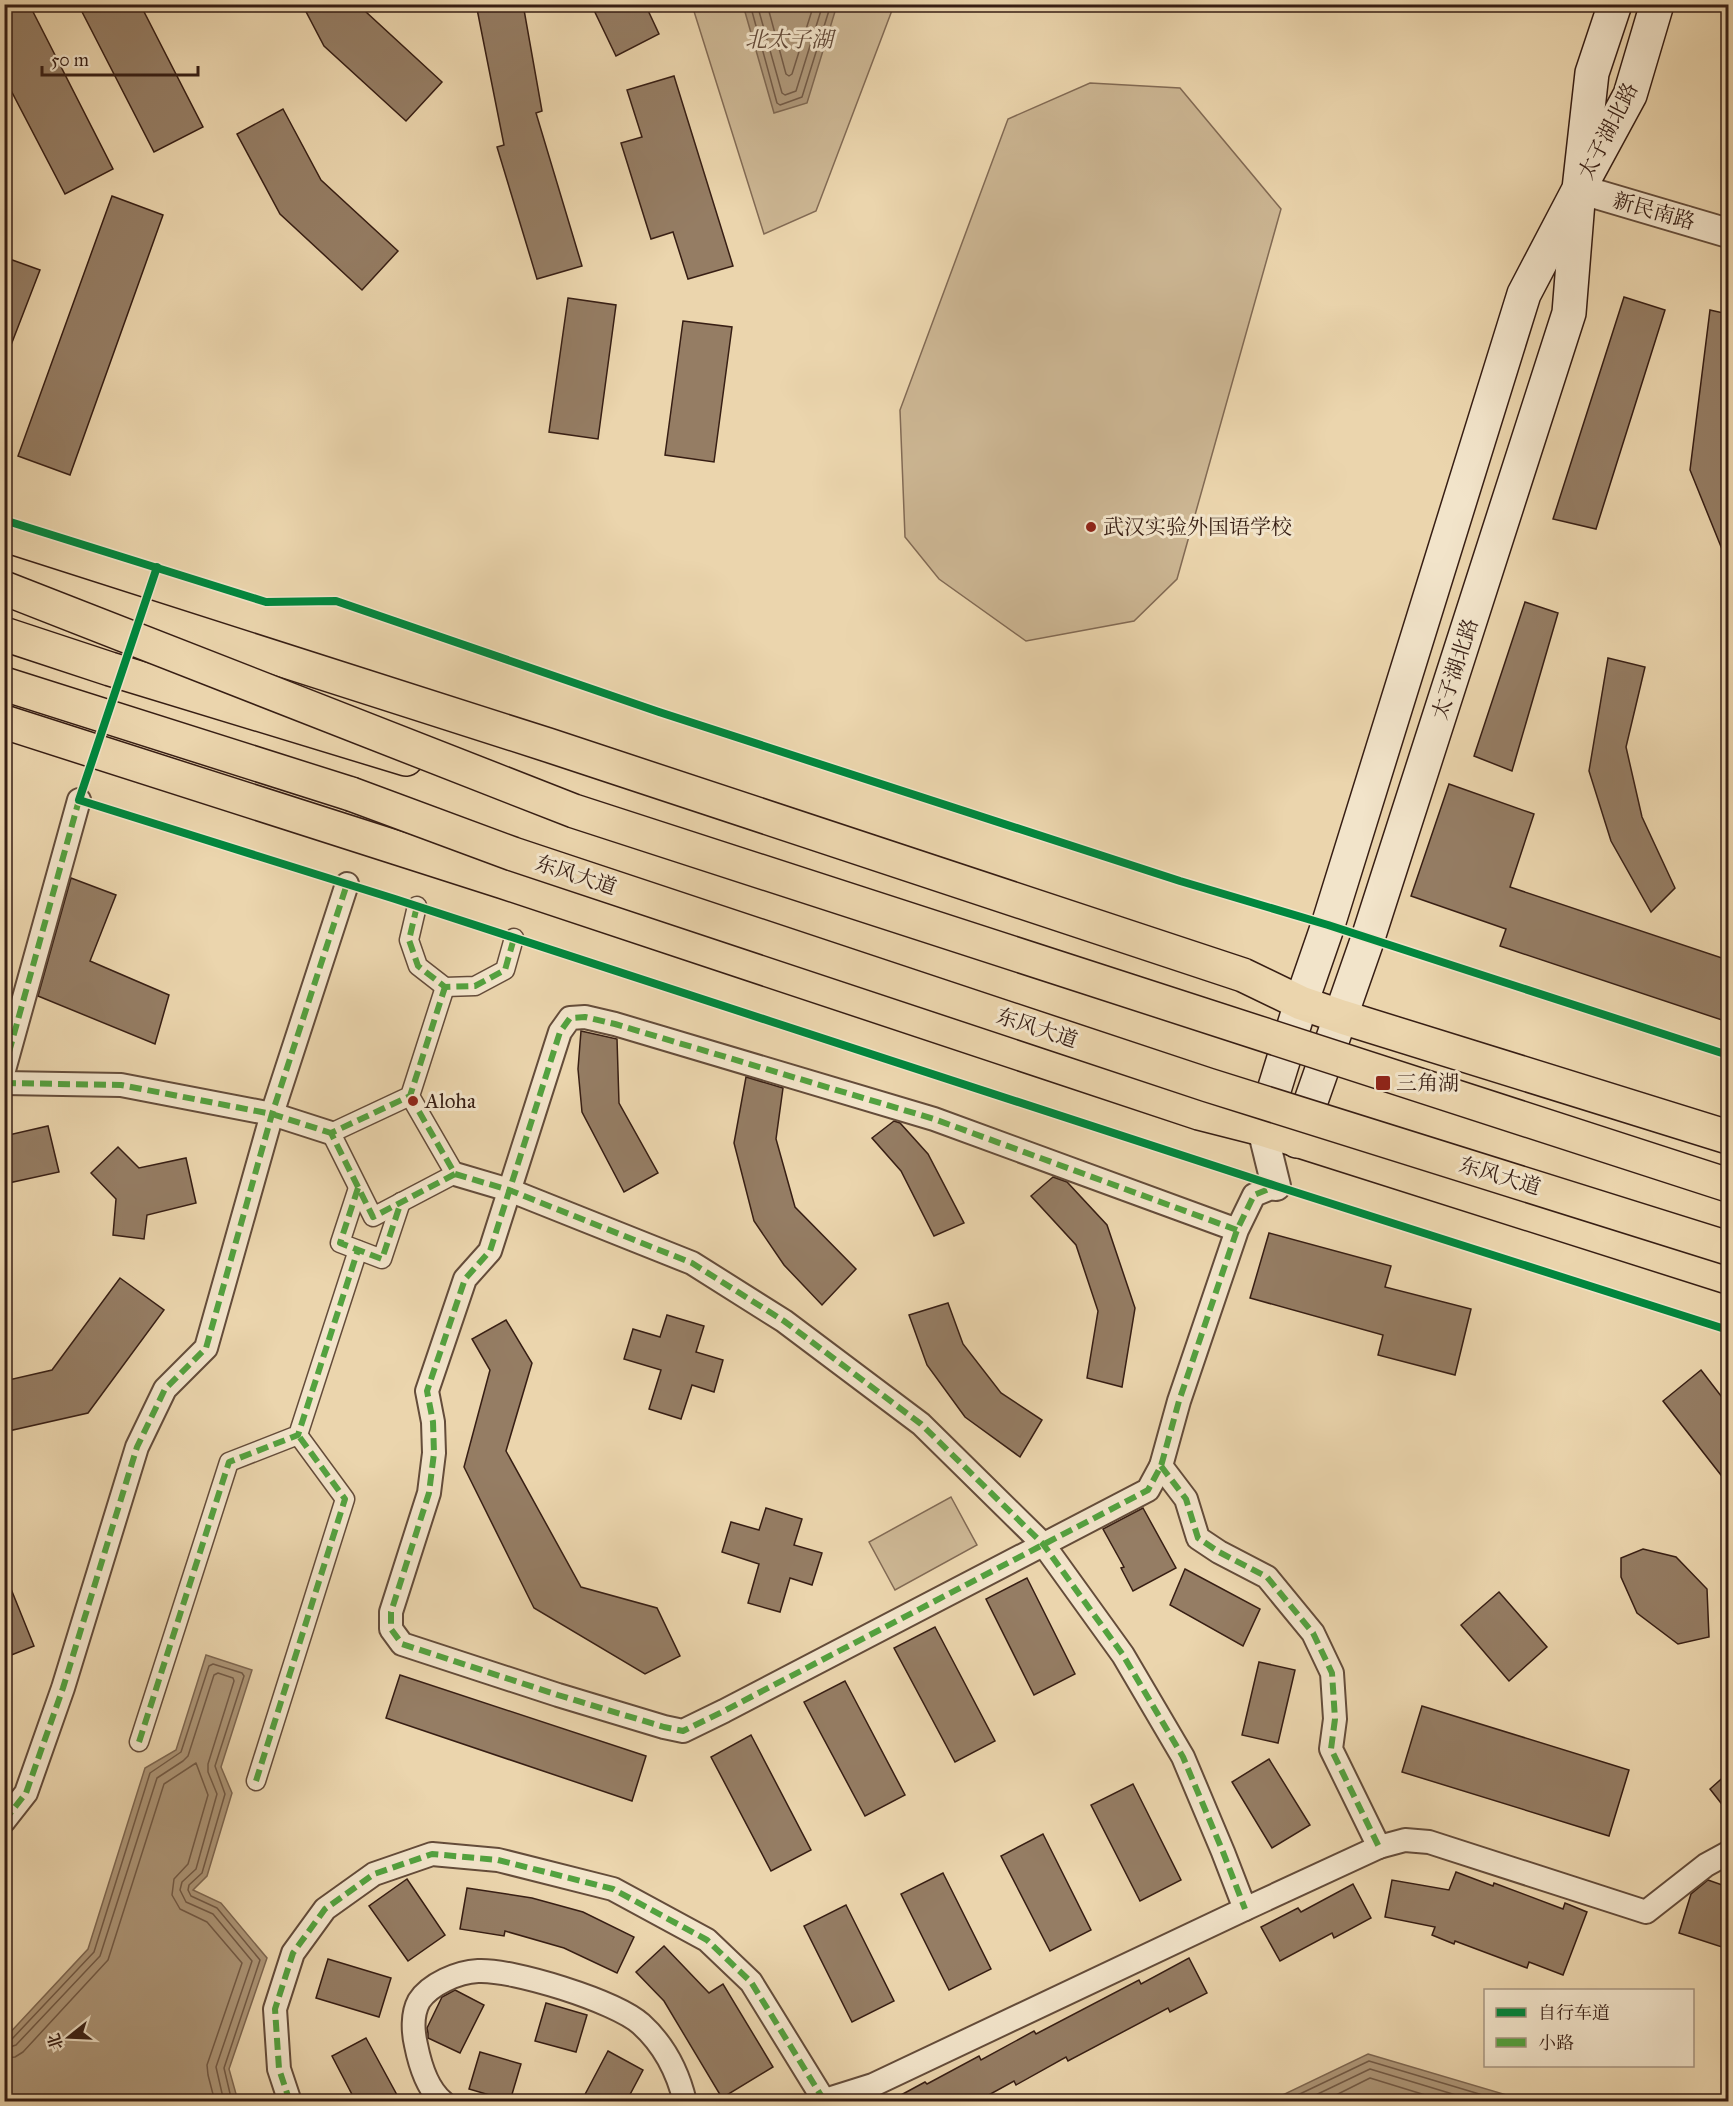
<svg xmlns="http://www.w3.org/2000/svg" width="1733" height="2106" font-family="'IM FELL Great Primer','Noto Serif SC',serif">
<rect width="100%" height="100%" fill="#ebd5ad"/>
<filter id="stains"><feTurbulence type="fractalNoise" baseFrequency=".00333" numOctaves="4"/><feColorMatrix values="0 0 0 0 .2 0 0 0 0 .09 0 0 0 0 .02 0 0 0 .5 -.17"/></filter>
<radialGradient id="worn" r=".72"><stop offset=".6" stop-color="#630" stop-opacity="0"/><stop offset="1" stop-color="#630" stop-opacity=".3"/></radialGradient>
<!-- green -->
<g fill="#ccb693" stroke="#826a54" stroke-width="1.5">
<path d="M692,5H894L816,211L764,234Z"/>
<path d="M1090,83L1180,88L1281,209L1177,579L1134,621L1026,641L939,579L905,537L900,410L1008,119Z"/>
<path d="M951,1497L977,1545L895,1590L869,1542Z"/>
</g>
<!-- water -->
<g fill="#ae9779" stroke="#7e6751" stroke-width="1.5">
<path d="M743,5H837L807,103L774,113Z"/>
<path d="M206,1655L252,1670L221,1767L232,1793L207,1876L193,1890L221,1903L267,1958L229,2069L238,2101H5V2038L88,1949L145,1768L176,1750Z"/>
<path d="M1368,2054L1527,2101H1270Z"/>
</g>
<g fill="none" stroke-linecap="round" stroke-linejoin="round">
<!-- shore -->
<g stroke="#725a46" stroke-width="1.5">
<path d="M750,4L777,103L780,105L802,97L831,4"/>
<path d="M757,4L782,93L785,95L796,91L823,4"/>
<path d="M767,4L786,74L789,76L792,74L814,4"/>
<path d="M4,2042L11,2040L94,1952L150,1773L181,1752L209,1666L213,1664L242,1673L244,1676L215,1766L225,1794L202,1873L189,1885L188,1890L191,1896L217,1908L260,1960L224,2068L232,2102"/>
<path d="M4,2049L16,2045L100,1956L157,1778L183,1761L188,1756L214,1675L218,1673L233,1678L234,1681L208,1764V1772L217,1794L196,1869L182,1882L180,1890L186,1902L213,1914L252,1961L216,2067L224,2102"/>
<path d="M4,2058L15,2057L23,2052L108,1960L164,1784L196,1763L208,1795L188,1864L174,1879L172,1895L180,1909L207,1922L242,1963L207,2065L208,2075L215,2102"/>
<path d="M1283,2102L1369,2061L1506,2102"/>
<path d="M1301,2102L1370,2069L1479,2102"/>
<path d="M1322,2102L1370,2078L1448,2102"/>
</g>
</g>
<!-- building -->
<g fill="#957d64" stroke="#371e14" stroke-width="1.5">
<path d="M4,4H29L113,169L65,194L4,77Z"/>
<path d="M78,4H140L203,127L154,152Z"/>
<path d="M302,4H361L365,11L442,82L406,121L324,46Z"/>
<path d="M476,4H523L542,111L536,113L582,266L537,279L497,147L504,145Z"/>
<path d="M591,4H645L659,34L616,56Z"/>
<path d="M674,76L733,266L688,279L673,232L651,239L621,143L642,137L627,90Z"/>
<path d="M283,109L321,180L398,251L362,290L280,214L237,134Z"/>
<path d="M112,196L163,215L70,475L18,456Z"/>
<path d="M4,257L40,270L6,358H4Z"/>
<path d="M1624,297L1665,310L1596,529L1553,519Z"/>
<path d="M568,298L616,305L598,439L549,432Z"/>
<path d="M1710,310L1728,314V564L1690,470Z"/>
<path d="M683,321L732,327L714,462L665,455Z"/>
<path d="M1525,602L1558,613L1512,771L1474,756Z"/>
<path d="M1608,658L1645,667L1626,747L1642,817L1675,888L1651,912L1611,841L1589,771Z"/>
<path d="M1449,784L1534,814L1510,887L1728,960V1022L1500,946L1506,929L1411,896Z"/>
<path d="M71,878L116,895L90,961L169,995L155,1044L38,996Z"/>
<path d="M581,1031L617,1039L619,1103L658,1173L624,1192L582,1112L578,1069Z"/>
<path d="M746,1077L783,1088L776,1139L795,1207L856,1269L822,1305L784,1265L754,1221L734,1143Z"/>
<path d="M894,1121L900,1123L928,1154L964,1223L934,1236L901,1171L872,1138Z"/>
<path d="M48,1126L59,1172L4,1184V1136Z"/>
<path d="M118,1147L139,1168L186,1158L196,1203L147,1215L144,1239L113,1235L116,1199L91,1173Z"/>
<path d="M1053,1177L1067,1182L1107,1225L1135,1308L1122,1387L1087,1378L1098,1311L1076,1245L1031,1196Z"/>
<path d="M1269,1233L1391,1266L1385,1287L1471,1309L1455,1375L1378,1355L1383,1335L1250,1298Z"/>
<path d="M120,1278L164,1310L88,1413L4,1432V1381L52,1370Z"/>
<path d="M948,1303L963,1344L1001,1393L1042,1420L1020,1457L965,1417L927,1365L909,1315Z"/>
<path d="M667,1315L704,1326L696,1352L723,1360L714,1392L692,1385L681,1419L649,1409L661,1370L624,1359L633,1329L660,1337Z"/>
<path d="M506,1320L532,1363L506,1451L581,1587L657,1608L680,1656L645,1674L534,1608L464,1467L490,1370L472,1339Z"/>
<path d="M1701,1370L1728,1405V1484L1663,1401Z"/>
<path d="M766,1508L802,1519L794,1545L822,1553L812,1585L790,1578L780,1612L748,1603L759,1564L722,1552L731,1522L759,1530Z"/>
<path d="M1143,1508L1176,1568L1133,1591L1121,1568L1124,1567L1103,1529Z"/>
<path d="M1643,1549L1676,1557L1707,1589L1709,1637L1678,1644L1637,1613L1621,1577V1558Z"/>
<path d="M1185,1569L1260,1609L1243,1646L1170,1605Z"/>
<path d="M5,1574L34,1646L4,1658V1575Z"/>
<path d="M1027,1578L1075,1674L1034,1695L986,1599Z"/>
<path d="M1499,1592L1547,1647L1509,1681L1461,1625Z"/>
<path d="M935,1627L995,1741L955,1762L894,1648Z"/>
<path d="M1259,1662L1295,1670L1278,1743L1242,1735Z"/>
<path d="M400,1675L646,1756L632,1801L386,1718Z"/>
<path d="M845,1681L905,1795L865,1816L804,1702Z"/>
<path d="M1422,1706L1629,1770L1609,1836L1402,1772Z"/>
<path d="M751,1735L811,1850L771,1871L711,1757Z"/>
<path d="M1269,1759L1310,1825L1272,1848L1232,1782Z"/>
<path d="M1728,1773V1812L1710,1789Z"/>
<path d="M1133,1784L1181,1880L1140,1901L1091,1805Z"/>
<path d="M1043,1834L1091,1930L1050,1951L1001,1856Z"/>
<path d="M1456,1872L1493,1886L1494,1883L1563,1909L1565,1903L1587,1912L1563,1975L1529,1962L1527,1968L1455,1941L1454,1944L1432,1935L1435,1927L1385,1917L1392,1880L1449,1890Z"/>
<path d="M943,1873L991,1969L949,1990L901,1894Z"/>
<path d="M407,1879L445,1935L408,1961L369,1906Z"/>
<path d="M1708,1880L1728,1887V1949L1679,1933L1691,1894Z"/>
<path d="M1353,1884L1371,1918L1334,1938L1332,1933L1280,1961L1261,1927L1298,1908L1301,1912Z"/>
<path d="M467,1888L532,1898L583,1912L634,1937L617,1973L564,1948L505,1931L504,1936L460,1929Z"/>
<path d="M846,1905L894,2001L852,2022L804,1926Z"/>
<path d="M664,1946L709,1993L723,1984L773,2067L722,2098L664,2001L636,1972Z"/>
<path d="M1189,1958L1207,1993L1170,2012L1168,2008L1068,2061L1066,2057L1016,2085L1014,2081L976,2102H888L925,2082L927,2084L979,2056L981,2060L1034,2031L1036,2034L1139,1980L1141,1984Z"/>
<path d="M328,1959L391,1978L379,2017L316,1998Z"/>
<path d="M455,1990L484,2005L460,2053L428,2038V2033L427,2028L442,1997Z"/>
<path d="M546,2003L587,2015L576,2052L535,2041Z"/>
<path d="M366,2038L397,2095L385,2102H356L332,2056Z"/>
<path d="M608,2051L643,2070L626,2102H581Z"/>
<path d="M480,2052L521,2064L510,2101L469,2089Z"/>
</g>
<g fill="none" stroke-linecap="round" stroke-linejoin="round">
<defs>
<g id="pedestrian">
<path d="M417,906L409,940L418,966L445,987L475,986L505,970L514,938"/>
<path d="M410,1096L455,1174L373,1217L331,1133L410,1096L445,987"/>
<path d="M358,1188L340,1243L382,1259L401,1202"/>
<path d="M139,1742L229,1462L298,1435L358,1250"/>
<path d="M256,1781L345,1499L298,1435"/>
</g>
<g id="minor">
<path d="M4,1070L79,800"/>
<path d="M4,1083L121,1085L272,1114L331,1133"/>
<path d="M455,1174L509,1190L692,1263L784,1321L921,1424L1043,1544L1123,1655L1183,1757L1223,1852L1245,1909"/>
<path d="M1237,1230L934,1119L615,1024L585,1017L570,1018L560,1032L490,1251L465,1279L427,1391L433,1422L434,1453L429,1493L391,1612V1629L402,1644L558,1695L664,1727L683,1731L724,1711L1148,1490L1161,1466L1179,1401L1237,1230L1254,1195L1276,1186"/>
<path d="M1161,1466L1186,1499L1198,1538L1219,1552L1267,1577L1313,1633L1332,1673L1335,1719L1331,1749L1379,1847"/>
<path d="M4,1821L26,1793L63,1688L137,1447L165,1389L206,1348L272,1114L347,884"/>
<path d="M290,2102L279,2069L275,2009L293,1953L325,1909L374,1874L432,1854L498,1860L613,1889L707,1940L751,1982L825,2102"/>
<path d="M443,2102C427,2089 420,2065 416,2045C413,2032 412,2014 419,2001C430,1984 458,1972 478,1971C512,1969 615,2001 641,2024C663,2044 678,2072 685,2102"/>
<path d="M819,2102L873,2085L1245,1909L1379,1847L1405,1840L1429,1842L1646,1912L1706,1865L1728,1853"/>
</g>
<g id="tertiary">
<path d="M1579,189L1728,233"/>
<path d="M1262,1129L1276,1186"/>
</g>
<g id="secondary">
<path d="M1262,1129L1301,1003L1328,925L1524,294L1579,189L1592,73L1615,4"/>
<path d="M1297,1141L1368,938L1569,313L1579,189L1630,95L1657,4"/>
</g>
<g id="primary">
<path d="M4,571L548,745L1243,975L1301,1003L1342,1017L1728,1137"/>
<path d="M4,722L504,882L1199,1113L1262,1129L1728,1277"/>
</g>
<g id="trunk">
<path d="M4,634L110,669L406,759"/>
<path d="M4,684L351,794"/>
</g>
</defs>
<!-- pedestrian casing -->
<use href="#pedestrian" stroke="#644c3a" stroke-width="21"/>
<!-- minor casing -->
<use href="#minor" stroke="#644c3a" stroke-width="26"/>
<!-- tertiary casing -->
<use href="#tertiary" stroke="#644c3a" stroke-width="32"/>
<!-- secondary casing -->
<use href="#secondary" stroke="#371e14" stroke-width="36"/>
<!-- primary casing -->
<use href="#primary" stroke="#371e14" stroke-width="36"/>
<!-- trunk casing -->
<use href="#trunk" stroke="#371e14" stroke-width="36"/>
<!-- pedestrian -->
<use href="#pedestrian" stroke="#f2e4ca" stroke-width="18"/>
<!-- minor -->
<use href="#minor" stroke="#f2e4ca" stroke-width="22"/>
<!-- tertiary -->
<use href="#tertiary" stroke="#f2e4ca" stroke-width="28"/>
<!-- secondary -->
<use href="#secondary" stroke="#f2e4ca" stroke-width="33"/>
<!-- primary -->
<use href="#primary" stroke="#ebd5ad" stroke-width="33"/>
<!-- trunk -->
<use href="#trunk" stroke="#ebd5ad" stroke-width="33"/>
<defs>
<g id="trunk-bridge">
<path d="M4,588L574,811L1728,1185"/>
<path d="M351,794L513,854L1208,1085L1728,1248"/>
</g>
</defs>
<!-- trunk-bridge casing -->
<use href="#trunk-bridge" stroke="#371e14" stroke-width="36" stroke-linecap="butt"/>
<!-- trunk-bridge -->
<use href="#trunk-bridge" stroke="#ebd5ad" stroke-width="33"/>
<!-- quiet -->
<g stroke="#53a23f" stroke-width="6" stroke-dasharray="12 6" stroke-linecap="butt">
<path d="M417,906L409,940L418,966L445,987L475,986L505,970L514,938"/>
<path d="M4,1070L79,800"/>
<path d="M4,1083L121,1085L272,1114L331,1133"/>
<path d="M410,1096L455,1174L373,1217L331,1133L410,1096L445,987"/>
<path d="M455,1174L509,1190L692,1263L784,1321L921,1424L1043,1544L1123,1655L1183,1757L1223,1852L1245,1909"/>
<path d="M358,1188L340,1243L382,1259L401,1202"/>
<path d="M1237,1230L934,1119L615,1024L585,1017L570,1018L560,1032L490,1251L465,1279L427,1391L433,1422L434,1453L429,1493L391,1612V1629L402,1644L558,1695L664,1727L683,1731L724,1711L1148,1490L1161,1466L1179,1401L1237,1230L1254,1195L1276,1186"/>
<path d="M1161,1466L1186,1499L1198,1538L1219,1552L1267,1577L1313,1633L1332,1673L1335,1719L1331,1749L1379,1847"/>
<path d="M139,1742L229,1462L298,1435L358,1250"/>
<path d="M256,1781L345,1499L298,1435"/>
<path d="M4,1821L26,1793L63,1688L137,1447L165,1389L206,1348L272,1114L347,884"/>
<path d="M290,2102L279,2069L275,2009L293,1953L325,1909L374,1874L432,1854L498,1860L613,1889L707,1940L751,1982L825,2102"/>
</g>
<defs>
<g id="cycleway">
<path d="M4,520L266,602L336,601L659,712L1180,881L1328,925L1728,1055"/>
<path d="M157,567L79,800L395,899L1276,1186L1728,1330"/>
</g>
</defs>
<!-- cycleway casing -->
<use href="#cycleway" stroke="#f2e4ca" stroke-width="11"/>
<!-- cycleway -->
<use href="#cycleway" stroke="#00873e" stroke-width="8"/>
</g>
<!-- markers -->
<g fill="#8f2418" stroke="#f2e4ca" stroke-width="2">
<circle cx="1091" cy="527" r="6"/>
<rect x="1375" y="1075" width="16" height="16" rx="3"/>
<circle cx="413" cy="1101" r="6"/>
</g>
<g text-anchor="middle" stroke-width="6" stroke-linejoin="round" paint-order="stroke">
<!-- street labels -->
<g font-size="21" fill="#371e14" stroke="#f2e4ca">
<text transform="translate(1608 131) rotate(-63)" y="7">太子湖北路</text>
<text transform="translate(1654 211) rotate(16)" y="7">新民南路</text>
<text transform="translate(1455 669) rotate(-72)" y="7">太子湖北路</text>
<text transform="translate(576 875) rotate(18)" y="7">东风大道</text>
<text transform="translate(1037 1028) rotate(18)" y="7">东风大道</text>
<text transform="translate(1500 1176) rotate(17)" y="7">东风大道</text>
</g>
<!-- poi labels -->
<g font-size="21" fill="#371e14" stroke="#f2e4ca" text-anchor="start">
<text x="1103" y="534">武汉实验外国语学校</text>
<text x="1396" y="1090">三角湖</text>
<text x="425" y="1108">Aloha</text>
</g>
<!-- water labels -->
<g font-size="22" font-style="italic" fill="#614837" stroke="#f2e4ca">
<text x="789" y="47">北太子湖</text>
</g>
</g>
<!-- margin -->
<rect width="1733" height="2106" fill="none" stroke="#ebd5ad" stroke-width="24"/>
<rect x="6" y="6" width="1721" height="2094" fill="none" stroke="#371e14" stroke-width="3"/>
<rect x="12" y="12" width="1709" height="2082" fill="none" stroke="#371e14" stroke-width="1.5"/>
<!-- legend -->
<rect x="1484" y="1989" width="210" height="78" fill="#f2e4ca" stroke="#a79581" stroke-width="1.5"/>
<rect x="1496" y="2008" width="30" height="9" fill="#00873e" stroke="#a79581" stroke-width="1.5"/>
<text x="1538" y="2019" font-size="18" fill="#371e14">自行车道</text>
<rect x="1496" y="2038" width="30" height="9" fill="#53a23f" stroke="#a79581" stroke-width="1.5"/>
<text x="1538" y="2049" font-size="18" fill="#371e14">小路</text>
<!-- north arrow -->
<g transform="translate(69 2037) rotate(252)" stroke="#f2e4ca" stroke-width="4.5" paint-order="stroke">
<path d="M0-4.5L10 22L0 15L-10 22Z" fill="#371e14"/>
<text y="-9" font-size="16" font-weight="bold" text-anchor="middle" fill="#371e14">北</text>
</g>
<!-- scale -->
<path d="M42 66v9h156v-9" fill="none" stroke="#371e14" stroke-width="3"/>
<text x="51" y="66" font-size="18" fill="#371e14" stroke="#f2e4ca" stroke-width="4.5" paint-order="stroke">50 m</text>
<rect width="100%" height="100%" filter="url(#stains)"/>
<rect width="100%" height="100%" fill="url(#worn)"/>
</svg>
